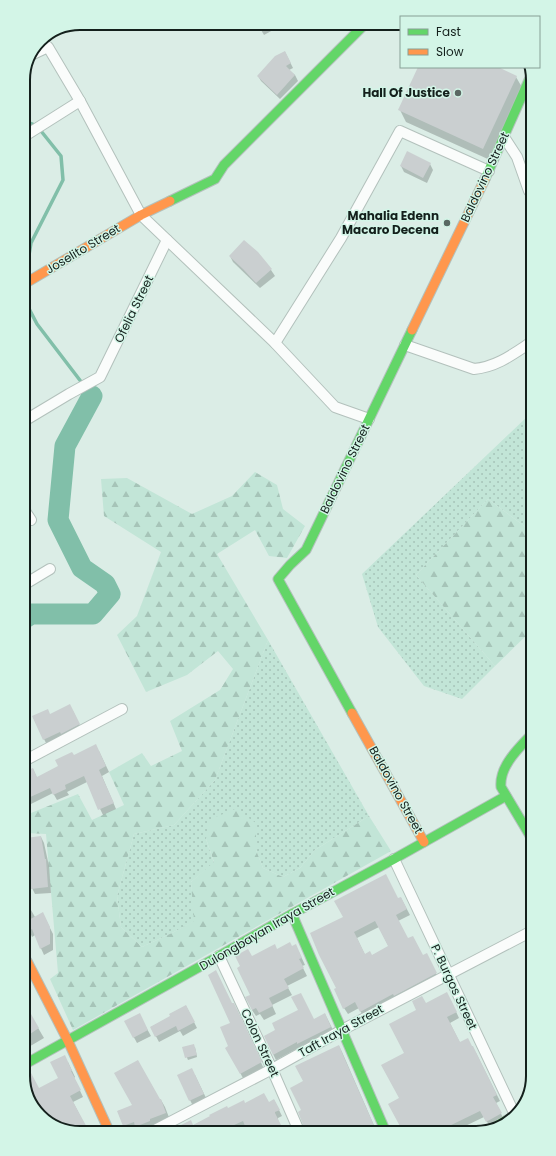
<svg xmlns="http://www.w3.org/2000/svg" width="556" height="1156" font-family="Poppins,sans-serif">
<defs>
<pattern id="grass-dots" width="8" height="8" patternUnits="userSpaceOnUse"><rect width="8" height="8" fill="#c2e5d7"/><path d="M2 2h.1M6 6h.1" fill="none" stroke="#a6c4b8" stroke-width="1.8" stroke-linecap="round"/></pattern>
<pattern id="forest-firs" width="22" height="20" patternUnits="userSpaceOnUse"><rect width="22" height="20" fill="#c2e5d7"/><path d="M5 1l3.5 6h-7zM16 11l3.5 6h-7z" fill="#a6c4b8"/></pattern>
</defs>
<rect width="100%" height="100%" fill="#dbede6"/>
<!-- grass -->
<g fill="url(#grass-dots)">
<path d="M530,414L531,531L488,499L416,575L495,666L462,699L424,686L378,627L362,574Z"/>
<path d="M268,640L369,816L315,850L300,868L283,877L263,868L256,850V823L206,839L214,863L191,882L195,921L174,932L142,947L121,927L117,896L134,834L174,825L215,780Z"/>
</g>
<!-- forest -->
<g fill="url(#forest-firs)">
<path d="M255,472L277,485L283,509L305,526L287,558L269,556L255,530L217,554L268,640L215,780L174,825L134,834L117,896L121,927L142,947L174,932L194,921L191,882L214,862L206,839L209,820L235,809L256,823V850L263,868L283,877L300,868L315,850L369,816L391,851L73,1030L50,979L58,973L46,834L26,833V815L78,794L92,820L124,805L109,772L142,753L151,766L182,751L170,721L220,690L233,669L218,651L187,675L146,692L117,635L137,616L161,552L104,516L101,479L127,478L192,514L232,496Z"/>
<path d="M488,499L531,531V631L495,666L416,575Z"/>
</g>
<!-- shadow -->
<g fill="#0003" fill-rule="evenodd">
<path d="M257,23H269L273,30L264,35Z"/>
<path d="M285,52L293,68L289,70L295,75L298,81L280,99L261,81L258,76Z"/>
<path d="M420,67H495L516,77L523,89L490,160L406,122L400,110Z"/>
<path d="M529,159V168L526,160Z"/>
<path d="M430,164L433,170L427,183L404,172L401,166Z"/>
<path d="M257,253L271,270L275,276L260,288L233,262L230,256Z"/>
<path d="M73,711L82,730L47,745L33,717Z"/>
<path d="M99,751L109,772L102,776L116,809L103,815L87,782L67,792L69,795L57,800L53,793L29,805L26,800V772L33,769L37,778L59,767L73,756Z"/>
<path d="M41,837L44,843L49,866L51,893L35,894L32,888Z"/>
<path d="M401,898L410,915L398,921L408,940L423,956L430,961L439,980L364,1018L359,1008L348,1014L344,1008L338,988L320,954ZM379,927L389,947L371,956L365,955L357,938Z"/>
<path d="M31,910L35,917L46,920L53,934V950L44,955L35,935L32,937L27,926V922L29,920L26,912Z"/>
<path d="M292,947L299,952L305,965L302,966L307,976L287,986L292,995L272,1005L276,1014L264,1020L260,1014L256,1016L252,1010L251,995L252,957Z"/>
<path d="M450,999L459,1018L450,1023L460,1043L476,1053L500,1101L496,1103L504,1120L491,1128L484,1117L459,1129L400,1130L402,1129L400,1098L405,1053L418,1011L426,1004Z"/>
<path d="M232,1004L237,1010L264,1069L244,1080L227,1048L230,1046Z"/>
<path d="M186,1006L197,1028L183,1036L180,1031L159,1042L151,1027L172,1016Z"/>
<path d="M27,1009L44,1038L27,1048Z"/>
<path d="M325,1014L334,1032L301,1049L300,1047L276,1060L273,1054L314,1020Z"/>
<path d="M142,1020L151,1036L137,1043L125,1021Z"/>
<path d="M339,1046L342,1052L376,1130L308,1131L305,1126L302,1111L305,1082Z"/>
<path d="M195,1047L197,1057L188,1060L183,1048Z"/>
<path d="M68,1062L75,1077L74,1078L83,1097L73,1102L88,1131L97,1126L100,1133H76L45,1121L27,1098L39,1089L60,1078Z"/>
<path d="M195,1075L207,1100L193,1106L190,1100Z"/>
<path d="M161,1100L165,1107L170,1120L144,1132H140L138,1130L131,1132H127L124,1126L118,1111Z"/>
<path d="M274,1100L282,1116L278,1118V1120L283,1131L182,1132L193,1126L228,1109L245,1104L269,1103Z"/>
</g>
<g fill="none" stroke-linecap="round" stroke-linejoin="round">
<!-- stream -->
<g stroke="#81bfa9" stroke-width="3.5">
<path d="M23,120L37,126L61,156L63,180L31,243L25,279"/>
<path d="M24,299L37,324L92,396"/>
</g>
<!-- river -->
<path stroke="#81bfa9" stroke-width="21" d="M25,618L31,614H93L110,594L105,584L82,568L58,520L65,446L92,396"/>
</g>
<!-- building -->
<g fill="#cacfd0" fill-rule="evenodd">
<path d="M285,51L291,63L286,66L295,75L277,95L257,76L275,56Z"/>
<path d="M418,67H498L517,76L483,149L398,110Z"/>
<path d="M407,151L431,163L423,178L400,166Z"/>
<path d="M244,240L258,252L272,269L256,283L243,269L229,256Z"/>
<path d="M70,704L80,724L61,734L60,732L43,740L32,716L48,709L50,714Z"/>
<path d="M96,744L106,766L99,770L114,803L98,810L84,776L65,785L66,789L53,795L50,788L26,799V771L33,768L37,777L58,766L55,760L72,752L74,755Z"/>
<path d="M41,836L45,859H46L48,887L31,889L26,838Z"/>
<path d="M386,874L398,898L401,897L407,909L396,915L408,938L413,936L423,955L427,953L437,973L394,996L393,994L360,1012L355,1002L343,1009L334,989L336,988L319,955L310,933L343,917L334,901ZM375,921L388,946L372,955L370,951L365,954L354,932Z"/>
<path d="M43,912L50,927V944L40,949L32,929L27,932V921Z"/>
<path d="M290,942L292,946L296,944L302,958L299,959L304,968L284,979L289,988L269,998L273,1006L259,1013L256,1008L252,1010L245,997L250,995L237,968L240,966L235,956L248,949L252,956L275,944L277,949Z"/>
<path d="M216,970L232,1003H234L262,1062L240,1074L225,1048L228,1046L220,1027L230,1023L208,975Z"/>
<path d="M447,992L457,1012L447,1017L460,1042L468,1038L472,1046H473L497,1095L493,1097L502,1113L486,1122L480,1111L443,1129L402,1130L388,1104L399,1098L381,1065L404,1053L389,1024L416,1010L412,1001L422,996L426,1003Z"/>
<path d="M301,993L314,1019L325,1013L331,1027L297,1044V1042L273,1055L264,1036L275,1030L272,1023L298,1010L291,997Z"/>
<path d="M186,1005L195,1022L178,1031L176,1026L155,1037L150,1027L170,1016L169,1014Z"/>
<path d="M27,1007L39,1028L27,1036Z"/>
<path d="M140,1013L148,1030L133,1038L124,1021Z"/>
<path d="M194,1044L197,1055L185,1058L182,1047Z"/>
<path d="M339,1045L343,1055L376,1130L309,1131L306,1126L304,1127L298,1112L301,1110L290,1088L303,1081L295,1066Z"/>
<path d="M65,1055L72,1071H71L81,1090L70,1096L90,1133H76L45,1121L27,1098V1071H30L39,1088L58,1078L50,1062Z"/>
<path d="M138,1060L160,1099H161L166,1113L150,1119V1121L135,1127L134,1122L123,1126L117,1111L132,1105L114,1073Z"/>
<path d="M192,1068L204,1094L189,1101L177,1075Z"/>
<path d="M264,1093L269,1102L274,1099L280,1110L275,1112V1113L284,1131H247L243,1121L221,1131H217L215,1128L207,1132H178L183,1129L181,1125L191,1120L193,1125L210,1116L209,1115L227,1106L228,1108L244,1100L245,1103Z"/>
</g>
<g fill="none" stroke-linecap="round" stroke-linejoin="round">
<defs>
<g id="street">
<path d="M33,54L48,47L80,101L141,215L275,343L335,407L369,419"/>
<path d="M23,137L80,101"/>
<path d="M504,137L517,157L529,191"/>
<path d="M275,343L341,238L400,131L489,171"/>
<path d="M405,345L474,369C496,367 512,355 530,343"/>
<path d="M24,421L69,394L100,377L167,240"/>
<path d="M25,511L31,520"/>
<path d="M25,584L50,569"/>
<path d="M26,760L122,709"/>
<path d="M394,859L515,1115"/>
<path d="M219,956L272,1069L299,1131"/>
<path d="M151,1132L272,1069L342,1030L532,931"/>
</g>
<g id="fast">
<path d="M485,179L529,80"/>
<path d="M170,201L215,179L224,165L366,23"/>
<path d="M352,713L278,579L290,565L306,550L412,330"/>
<path d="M532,734C519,748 499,766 501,787L532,839"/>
<path d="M292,914L385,1130"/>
<path d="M27,1063L219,956L292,914L394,859L506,796"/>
<path d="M491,1129L512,1117"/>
</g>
<g id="slow">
<path d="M24,284L141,215L170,201"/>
<path d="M412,330L485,179"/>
<path d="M352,713L424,842"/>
<path d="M27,961L68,1041L110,1133"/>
</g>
</defs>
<!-- street casing -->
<use href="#street" stroke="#b3c1bc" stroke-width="12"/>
<!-- fast casing -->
<use href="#fast" stroke="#b3c1bc" stroke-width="11"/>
<!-- slow casing -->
<use href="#slow" stroke="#b3c1bc" stroke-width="11"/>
<!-- street -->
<use href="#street" stroke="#fafcfb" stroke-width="10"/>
<!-- fast -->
<use href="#fast" stroke="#63d668" stroke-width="9"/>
<!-- slow -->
<use href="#slow" stroke="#ff974d" stroke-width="9"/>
</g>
<!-- markers -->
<g fill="#5a6863" stroke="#d3f5e7" stroke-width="1.5">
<circle cx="458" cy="93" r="4"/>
<circle cx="447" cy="223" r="4"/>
</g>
<g text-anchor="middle" stroke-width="3" stroke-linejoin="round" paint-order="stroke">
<!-- poi labels -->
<g font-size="12" font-weight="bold" fill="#14201c" stroke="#d3f5e7" text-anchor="end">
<text x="450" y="97">Hall Of Justice</text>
<text x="439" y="220">Mahalia Edenn<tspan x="439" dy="14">Macaro Decena</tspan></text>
</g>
<!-- street labels -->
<g font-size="12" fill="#14201c" stroke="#d3f5e7">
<text transform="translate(485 177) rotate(-65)" y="4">Baldovino Street</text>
<text transform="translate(83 249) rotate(-31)" y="4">Joselito Street</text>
<text transform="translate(134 309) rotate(-64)" y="4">Ofelia Street</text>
<text transform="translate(345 469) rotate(-64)" y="4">Baldovino Street</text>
<text transform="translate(396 790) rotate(61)" y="4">Baldovino Street</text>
<text transform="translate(267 929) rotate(-30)" y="4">Dulongbayan Iraya Street</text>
<text transform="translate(454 987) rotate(65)" y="4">P. Burgos Street</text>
<text transform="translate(341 1031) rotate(-29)" y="4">Taft Iraya Street</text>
<text transform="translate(260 1043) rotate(65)" y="4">Colon Street</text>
</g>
</g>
<!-- crop -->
<path d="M0 0H556V1156H0ZM80 30H476A50 50 0 0 1 526 80V1076A50 50 0 0 1 476 1126H80A50 50 0 0 1 30 1076V80A50 50 0 0 1 80 30Z" fill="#d3f5e7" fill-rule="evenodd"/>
<path fill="none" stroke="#14201c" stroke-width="2" d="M80 30H476A50 50 0 0 1 526 80V1076A50 50 0 0 1 476 1126H80A50 50 0 0 1 30 1076V80A50 50 0 0 1 80 30Z"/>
<!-- legend -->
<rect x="400" y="16" width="140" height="52" fill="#d3f5e7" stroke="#87a096"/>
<rect x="408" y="29" width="20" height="6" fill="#63d668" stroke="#87a096"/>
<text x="436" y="36" font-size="12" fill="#14201c">Fast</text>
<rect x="408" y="49" width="20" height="6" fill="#ff974d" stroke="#87a096"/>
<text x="436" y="56" font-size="12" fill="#14201c">Slow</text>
</svg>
